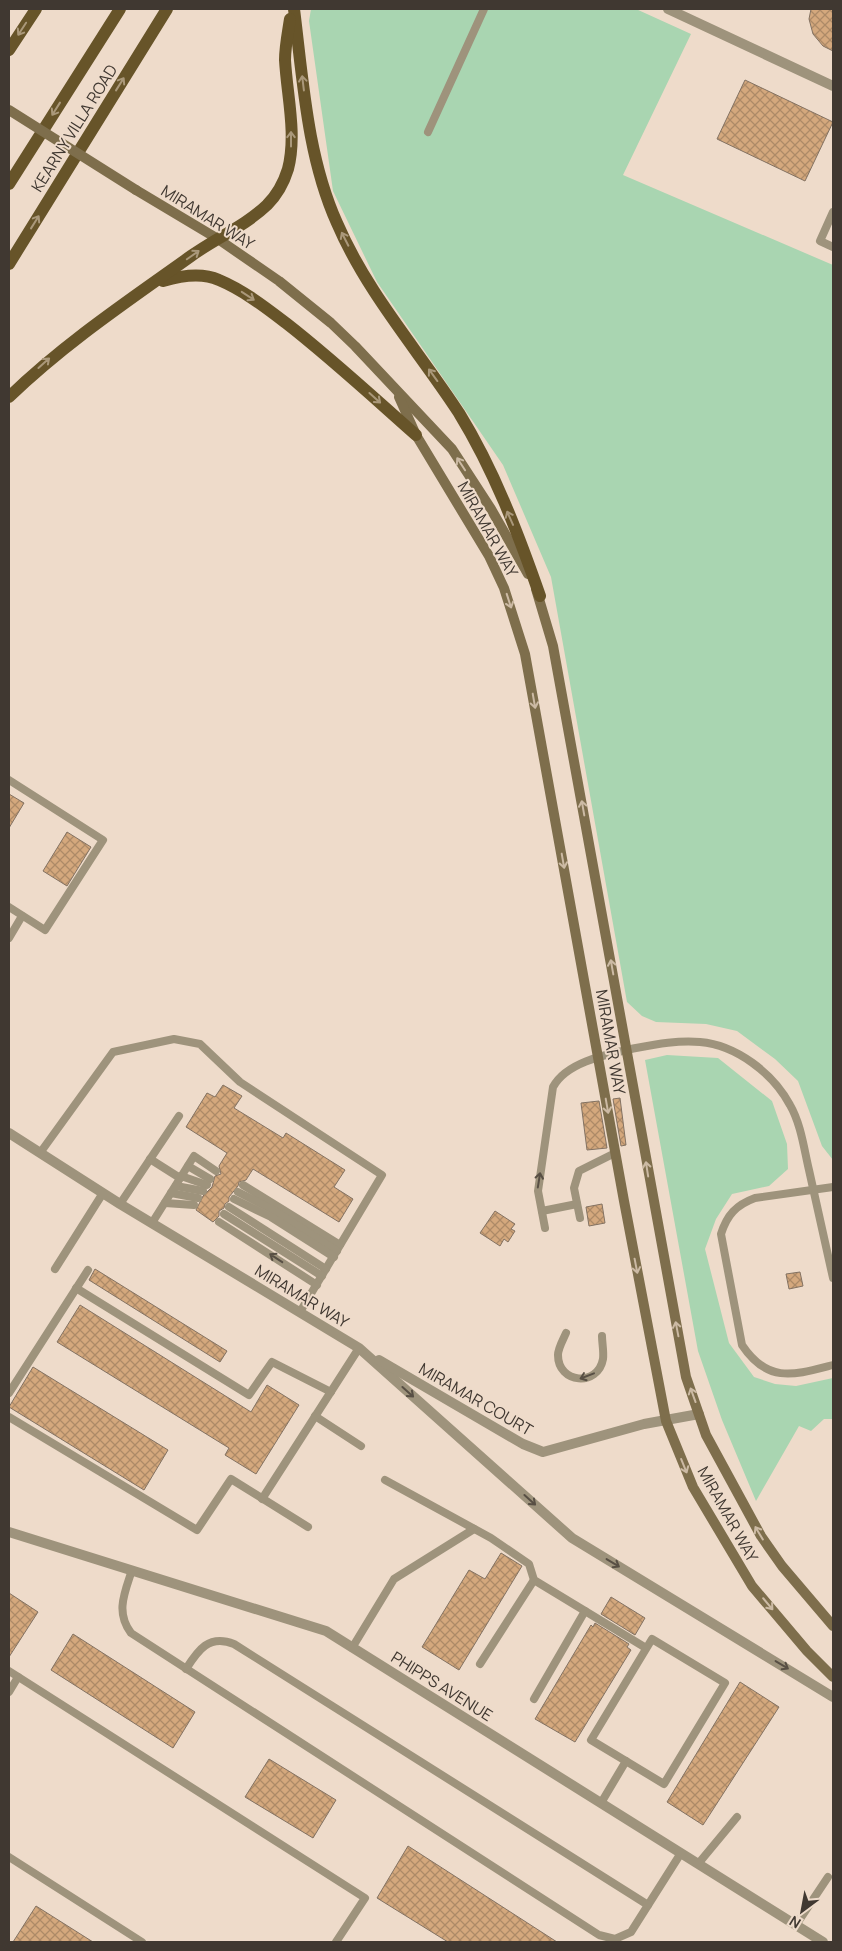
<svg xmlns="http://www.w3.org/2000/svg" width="842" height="1951" font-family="Manrope,sans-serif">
<defs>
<pattern id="building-cross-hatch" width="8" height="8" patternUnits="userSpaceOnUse" patternTransform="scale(1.25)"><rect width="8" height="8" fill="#d4a87d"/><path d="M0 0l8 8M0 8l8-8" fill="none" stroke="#ad8a67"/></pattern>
</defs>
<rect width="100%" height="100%" fill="#eedbca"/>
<!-- grass -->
<g fill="#a9d5b1">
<path d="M311,9H636L691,34L623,175L833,265V1160L822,1146L798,1081L775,1059L737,1031L706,1024L656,1022L642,1016L627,1002L551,577L503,465L377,282L333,191L309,21Z"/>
<path d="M667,1055L718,1058L772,1101L787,1144L788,1169L769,1186L732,1194L716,1219L705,1249L729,1343L754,1377L775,1384L796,1386L833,1378V1419H824L811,1431L799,1426L756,1501L722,1420L698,1351L645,1060Z"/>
</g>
<!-- building -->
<g fill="url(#building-cross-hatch)" stroke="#837262">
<path d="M811,9H833V51L823,46L813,34L809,19Z"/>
<path d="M745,80L833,122L805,181L717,139Z"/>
<path d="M9,794L24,803L9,828Z"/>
<path d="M67,832L91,847L67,886L43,871Z"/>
<path d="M223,1085L242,1096L234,1108L283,1138L286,1133L345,1170L334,1187L353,1199L339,1222L253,1169L246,1180L239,1182L238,1186L229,1197V1201L225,1204L224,1208L219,1211V1216L213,1222L196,1210L203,1196L212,1187L215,1176L221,1174L219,1166L227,1153L186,1127L207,1093L215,1097Z"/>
<path d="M620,1098L626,1145L621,1146L613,1099Z"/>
<path d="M599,1101L607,1148L587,1150L581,1103Z"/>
<path d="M602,1204L605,1223L589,1226L586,1207Z"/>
<path d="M495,1211L515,1224L511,1229L515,1231L508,1242L504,1239L500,1246L480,1233Z"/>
<path d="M95,1269L227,1351L220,1362L89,1280Z"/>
<path d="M800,1272L803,1286L789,1289L786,1274Z"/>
<path d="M80,1305L251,1412L267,1385L299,1405L256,1474L225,1455L229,1448L57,1342Z"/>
<path d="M33,1367L168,1450L144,1490L9,1407Z"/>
<path d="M501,1553L522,1566L459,1670L422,1647L469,1570L485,1579Z"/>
<path d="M9,1593L38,1612L9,1657Z"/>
<path d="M611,1597L645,1618L635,1635L601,1614Z"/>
<path d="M595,1623L629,1644L627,1647L631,1650L575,1742L535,1719L591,1625L593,1627Z"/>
<path d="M73,1634L195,1712L173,1748L51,1670Z"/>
<path d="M740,1682L779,1707L703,1825L667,1802Z"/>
<path d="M269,1759L336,1800L313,1838L245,1797Z"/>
<path d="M408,1846L557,1942H448L377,1898Z"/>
<path d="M36,1906L93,1942H13Z"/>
</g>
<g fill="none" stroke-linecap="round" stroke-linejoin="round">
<!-- service -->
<g stroke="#9e937c" stroke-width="8">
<path d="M428,132L484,9"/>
<path d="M833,212L820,241L833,247"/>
<path d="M9,780L103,840L45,930L9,907"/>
<path d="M9,938L22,916"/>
<path d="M40,1153L113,1052L174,1039L200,1044L240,1082L382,1175L300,1312"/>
<path d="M150,1159L180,1178"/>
<path d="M188,1166L210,1179"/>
<path d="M181,1176L207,1185"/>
<path d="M243,1185L340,1245"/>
<path d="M176,1186L203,1191"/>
<path d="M833,1187L755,1198C736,1205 727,1215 721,1234L742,1345C768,1384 794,1375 833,1365"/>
<path d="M238,1192L275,1211L337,1251"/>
<path d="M171,1193L198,1198"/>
<path d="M234,1199L271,1217L334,1257"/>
<path d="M165,1203L194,1205"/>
<path d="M120,1204L179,1116"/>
<path d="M229,1207L326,1269"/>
<path d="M542,1211L577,1204"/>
<path d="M224,1214L322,1276"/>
<path d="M580,1218L574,1188L579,1171L615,1153"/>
<path d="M219,1222L317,1285"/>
<path d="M152,1223L194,1156L216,1171"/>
<path d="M545,1228L538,1191L553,1087C567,1061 609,1054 636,1048C657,1044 679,1040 700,1042C736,1045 773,1073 790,1105C801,1124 804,1149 809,1170C817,1206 825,1242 833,1278"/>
<path d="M55,1269L103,1193"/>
<path d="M76,1288L249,1395L272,1362L331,1392"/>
<path d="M566,1333C563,1340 558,1348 558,1355C558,1384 598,1387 603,1359C604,1352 602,1343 602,1336"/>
<path d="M9,1393L88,1270"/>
<path d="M315,1416L361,1446"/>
<path d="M9,1417L197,1530L231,1479L308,1527"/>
<path d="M385,1480L491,1538L529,1564L534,1580L646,1648"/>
<path d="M262,1499L359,1348"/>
<path d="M132,1570C125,1592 115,1612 131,1633L599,1935L615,1939L631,1932L681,1853"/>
<path d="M652,1639L725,1683L664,1784L591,1740Z"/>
<path d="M352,1648L394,1579L474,1529"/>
<path d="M480,1664L534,1580"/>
<path d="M186,1669C198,1650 209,1634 234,1644L648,1905"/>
<path d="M9,1671L365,1898L336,1942"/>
<path d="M9,1692L18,1677"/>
<path d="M534,1699L585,1611"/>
<path d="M601,1803L626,1761"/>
<path d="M9,1857L142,1942"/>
<path d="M698,1864L737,1817"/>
<path d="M796,1925L828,1877"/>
</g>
<!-- minor -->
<g stroke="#9e937c" stroke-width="10">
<path d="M668,9L833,86"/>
<path d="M9,1532L326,1631L823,1942"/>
</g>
<!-- tertiary -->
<g stroke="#9e937c" stroke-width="10">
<path d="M9,1133L120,1204L359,1348L572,1538L833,1697"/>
<path d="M379,1360L523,1444L543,1452L644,1424L699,1414"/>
</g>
<!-- secondary -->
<g stroke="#7e6e4c" stroke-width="10">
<path d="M136,190L218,239L279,281L331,323L355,346L452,449L491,509L528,574"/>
<path d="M399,397L416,435L489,556L504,588L525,654L624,1201L666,1421L693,1487L752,1586L807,1651L833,1677"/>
<path d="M536,589L553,646L686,1377L706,1435L761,1536L782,1566L833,1626"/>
</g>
<!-- primary -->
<g stroke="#675429" stroke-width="12">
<path d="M294,9C303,80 307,156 337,223C367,293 418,350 459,413C494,470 518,533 540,596"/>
<path d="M9,50L36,9"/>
<path d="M9,184L120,9"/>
<path d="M9,264L167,9"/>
<path d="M163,281C180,276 201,272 219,280C243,290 265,307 286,323C331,358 373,397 416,435"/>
<path d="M9,397C65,343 128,301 191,256C216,238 245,226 267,205C276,196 284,182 288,169C297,134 287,96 285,60C285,47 288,32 290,19"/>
</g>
<!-- secondary-bridge -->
<path stroke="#7e6e4c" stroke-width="10" d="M9,110L136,190"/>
</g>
<!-- one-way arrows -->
<defs><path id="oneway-shaft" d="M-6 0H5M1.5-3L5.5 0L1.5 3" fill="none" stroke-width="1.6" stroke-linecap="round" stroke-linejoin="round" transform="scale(1.25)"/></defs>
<g stroke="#aa987a">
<use href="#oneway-shaft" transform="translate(22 29) rotate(123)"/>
<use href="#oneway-shaft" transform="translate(303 83) rotate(-97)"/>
<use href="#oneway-shaft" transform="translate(120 84) rotate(-58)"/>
<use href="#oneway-shaft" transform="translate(56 109) rotate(122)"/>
<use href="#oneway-shaft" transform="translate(291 139) rotate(-90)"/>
<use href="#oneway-shaft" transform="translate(35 222) rotate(-58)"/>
<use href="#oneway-shaft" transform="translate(345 239) rotate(-117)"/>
<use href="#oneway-shaft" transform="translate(193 255) rotate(-35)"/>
<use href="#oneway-shaft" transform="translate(248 296) rotate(33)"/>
<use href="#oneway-shaft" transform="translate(44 363) rotate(-42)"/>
<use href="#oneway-shaft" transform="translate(433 375) rotate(-126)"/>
<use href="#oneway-shaft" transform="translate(375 398) rotate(42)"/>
<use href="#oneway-shaft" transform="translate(510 518) rotate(-114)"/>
</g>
<g stroke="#ccbaa4">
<use href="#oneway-shaft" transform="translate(461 464) rotate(-123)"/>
<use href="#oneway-shaft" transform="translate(509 601) rotate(72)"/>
<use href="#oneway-shaft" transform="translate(534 701) rotate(80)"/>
<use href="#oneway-shaft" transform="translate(583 808) rotate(-100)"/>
<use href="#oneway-shaft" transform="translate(563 861) rotate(80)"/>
<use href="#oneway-shaft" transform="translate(612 967) rotate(-100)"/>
<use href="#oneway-shaft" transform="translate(607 1106) rotate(80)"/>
<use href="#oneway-shaft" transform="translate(647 1169) rotate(-99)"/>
<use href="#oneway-shaft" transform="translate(636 1266) rotate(79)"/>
<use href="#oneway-shaft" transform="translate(677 1329) rotate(-101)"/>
<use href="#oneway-shaft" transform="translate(693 1395) rotate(-110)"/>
<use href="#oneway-shaft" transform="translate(684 1466) rotate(68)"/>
<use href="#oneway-shaft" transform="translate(759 1533) rotate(-121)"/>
<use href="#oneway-shaft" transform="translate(768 1604) rotate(50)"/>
</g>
<g stroke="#584f44">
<use href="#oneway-shaft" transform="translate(539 1180) rotate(-81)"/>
<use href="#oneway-shaft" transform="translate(276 1258) rotate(-147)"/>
<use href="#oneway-shaft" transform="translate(587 1376) rotate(159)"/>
<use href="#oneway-shaft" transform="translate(408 1392) rotate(42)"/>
<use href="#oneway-shaft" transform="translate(530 1500) rotate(42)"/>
<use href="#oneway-shaft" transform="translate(613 1563) rotate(31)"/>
<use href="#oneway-shaft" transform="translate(782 1665) rotate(31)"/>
</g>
<g text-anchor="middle" stroke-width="4" stroke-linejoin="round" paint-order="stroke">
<!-- street labels -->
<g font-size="16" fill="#403831" stroke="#eedbca">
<text transform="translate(74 128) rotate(-58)" y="6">KEARNY VILLA ROAD</text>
<text transform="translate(208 217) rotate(32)" y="6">MIRAMAR WAY</text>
<text transform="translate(488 529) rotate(61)" y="6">MIRAMAR WAY</text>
<text transform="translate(611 1042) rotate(80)" y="6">MIRAMAR WAY</text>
<text transform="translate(302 1296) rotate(31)" y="6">MIRAMAR WAY</text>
<text transform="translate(476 1399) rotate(30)" y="6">MIRAMAR COURT</text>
<text transform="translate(728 1514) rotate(61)" y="6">MIRAMAR WAY</text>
<text transform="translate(442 1686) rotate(32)" y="6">PHIPPS AVENUE</text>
</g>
</g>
<!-- border -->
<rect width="842" height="1951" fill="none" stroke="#403831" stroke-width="20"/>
<!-- north arrow -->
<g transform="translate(802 1911) rotate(212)" stroke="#eedbca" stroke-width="4" paint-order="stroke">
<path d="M0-4L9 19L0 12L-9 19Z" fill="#403831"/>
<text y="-8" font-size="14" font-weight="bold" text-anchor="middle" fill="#403831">N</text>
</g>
</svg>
